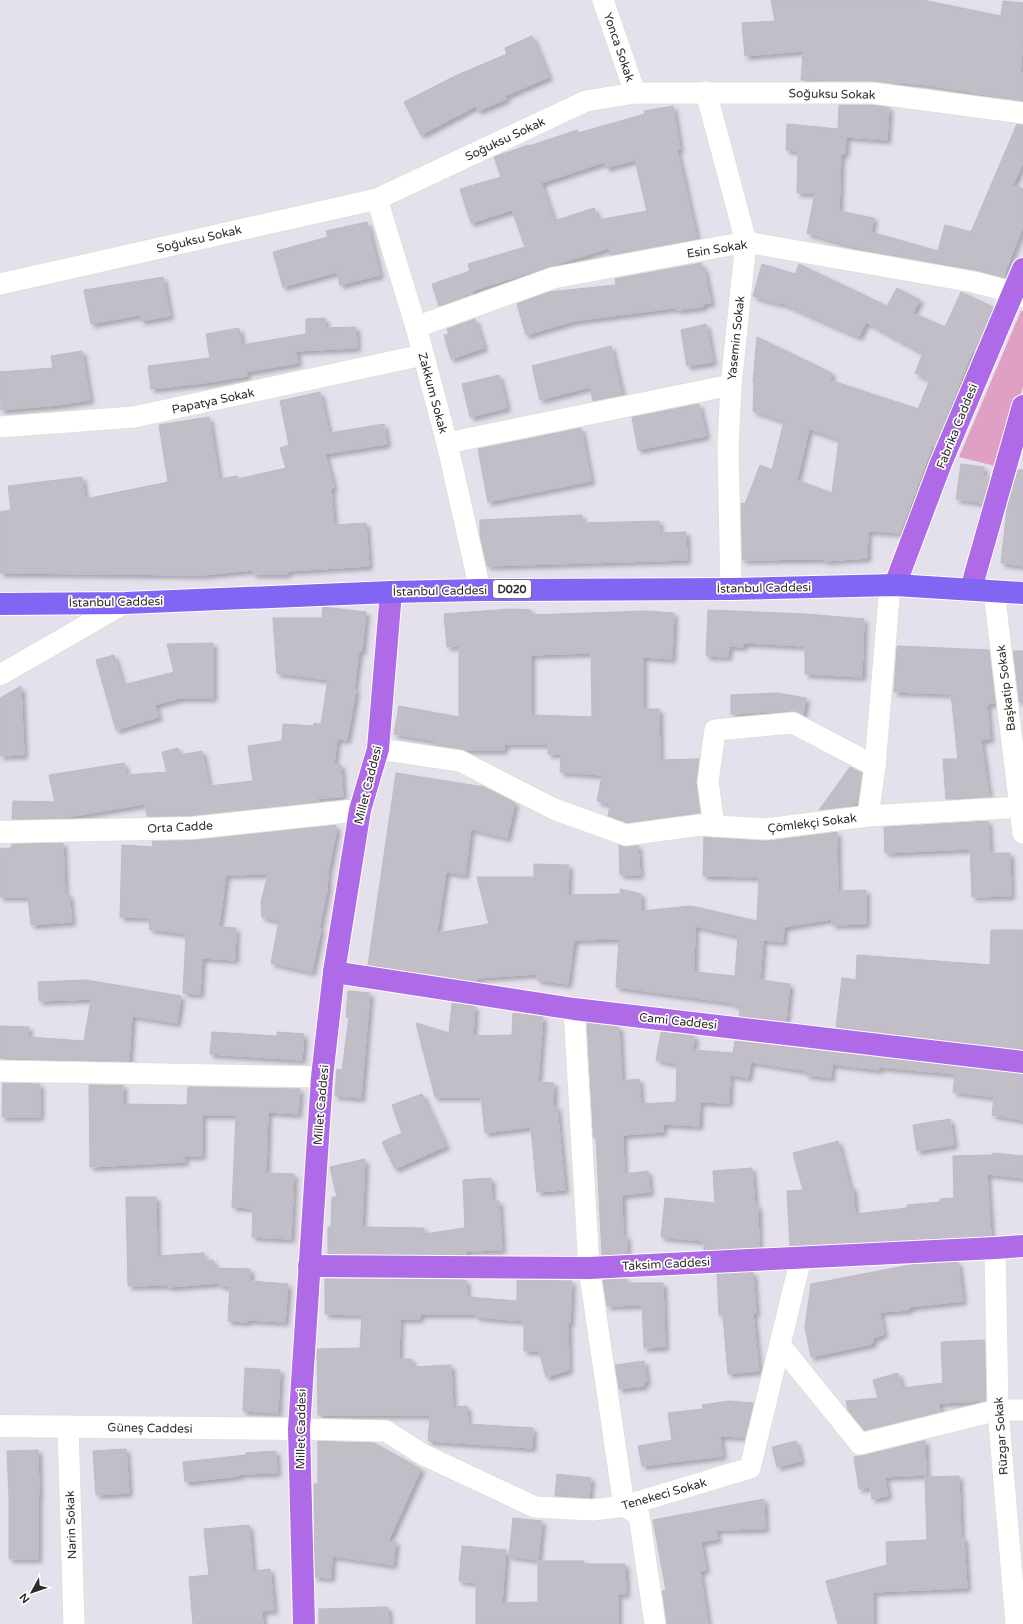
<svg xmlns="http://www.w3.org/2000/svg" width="1023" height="1624" font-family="'Varela Round',sans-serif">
<defs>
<filter id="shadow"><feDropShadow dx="3.5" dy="3.5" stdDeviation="2" flood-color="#0004"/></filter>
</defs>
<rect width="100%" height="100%" fill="#e4e0ec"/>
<!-- green -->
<path fill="#dfa0c3" d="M1021,311H1023V386L1017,409L999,467L959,457Z"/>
<!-- building -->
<g fill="#c2bec8" stroke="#bfb9c8" fill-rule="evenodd" filter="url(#shadow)">
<path d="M771,0H922L1001,16L1003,1L1023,3V40L1020,73H1023V101L922,84L801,80L803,51L745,56L742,23L775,21Z"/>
<path d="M532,36L549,77L505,96L507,99L478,111L476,106L421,135L404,102L457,75L507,54L505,48Z"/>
<path d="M839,105H871L889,107L887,140L846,137L845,154H841L839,211L874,218L871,232L938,251L945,225L971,232L1017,124L1023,125V163L1013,185L1023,189V227L1005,272V278L976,270L872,252L807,233L815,193H797L798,151L786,150L787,124L838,129Z"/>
<path d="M673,106L680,149L677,150L697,239L610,255L609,248L475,290L476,291L472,292V294L439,306L432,284L470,271L468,264L525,247L512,210L471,223L460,189L501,177L494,157L528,145L529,146L577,130L578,133L645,114L644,111ZM635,160L647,211L598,220L594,208L554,221L541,183L605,162L606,168Z"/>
<path d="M367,222L380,275L340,285L337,272L283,287L273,252L328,237L326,231Z"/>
<path d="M701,263L702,268H704L711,303L703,304V307L678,310L674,308L574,321L526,335L517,304L548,292L616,285L615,279Z"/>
<path d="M762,264L795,274L799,264L887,306L897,288L920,300L913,313L945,327L961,292L993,307L974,352H972L934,447L932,446L900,533L868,531L867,558L824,561V559L742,560L741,503L745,504L760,465L772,470L784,421L753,411L754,382H753L757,337L832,373L830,380L918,409L930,380L915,373L923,353L866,322L859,337L780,302V304L753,296ZM809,429L839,439L832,493L797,480Z"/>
<path d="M163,277L170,316L141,321L140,315L91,324L84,290Z"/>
<path d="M325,318V328L356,327L357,348L296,351L298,363L246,372L247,376L211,382L151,389L148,366L210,358L206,334L239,328L242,345L306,334V319Z"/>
<path d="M475,319L484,348L451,359L444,335L449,334L447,329Z"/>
<path d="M706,324L713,362L687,366L681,330Z"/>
<path d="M611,346L622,395L593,401L590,387L540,400L532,366Z"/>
<path d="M82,351L90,400L58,405L1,410L0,372L53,368L51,356Z"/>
<path d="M499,375L507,408L471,417L470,416L462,384Z"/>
<path d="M320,392L329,433L384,424L387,444L325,454L334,488H331L334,525L366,523L369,566L288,571V574H253V570L202,575L0,573V512L11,510L8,486L82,477L85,499L168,482L159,425L209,417L219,479L237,476L238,479L286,468L280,448L289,445L280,401Z"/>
<path d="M699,404L706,436L638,450L632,417Z"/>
<path d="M581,428L591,481L488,502L478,449Z"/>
<path d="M961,464L984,467L983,476H990L982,503L956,499Z"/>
<path d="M1018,470H1023V566L1001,563L1007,508Z"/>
<path d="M582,515V523L659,521L660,533L686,532L687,560L487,566L480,537V520Z"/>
<path d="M323,607L366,612L362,651H359L354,690H356L347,740L337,739L334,764L341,765L343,797L317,798L320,802L191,816H147L145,804L62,818L12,819L13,801L55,802L49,775L124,763L126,775L167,772L162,752L178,748L180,755L202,751L209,786L253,781L248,746L282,741L283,724L313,726L314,723L321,724L328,680L277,673L273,618H322Z"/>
<path d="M510,609L531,610V615L646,611L674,613L672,659L643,657V709H659L660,760L699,759L696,783L700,813L627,823L618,819L617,818L608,816L610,804L597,801L602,775L560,772L561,754H548V744H504V750H464L435,745L436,741L394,734L399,706L459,717V646L447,647L444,614ZM591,653L592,717L531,715V655Z"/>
<path d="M708,610L805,614L864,619L862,677L805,674V646L744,643L743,647L729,646L728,657L706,656Z"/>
<path d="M213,643V698H180L155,705L159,717L116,730L96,660L114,655L123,685L174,672L167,644Z"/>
<path d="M897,646L989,650L995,703L987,704L990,739L981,740L989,797L946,799L943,759H958L951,694L894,692Z"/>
<path d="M1013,651H1023V702H1019Z"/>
<path d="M21,686L24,755L0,756V698Z"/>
<path d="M777,693L806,698L803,715L792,711L731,714V695Z"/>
<path d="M850,767L862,773L858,803L844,807L819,810Z"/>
<path d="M396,773L484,787L515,803L507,838L471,829L465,875L446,872L437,933L489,924L477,877H534V864L569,865L568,895L621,894L620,889L641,894V911L691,906L757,921L759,877L703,876L704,837L767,841L837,832L838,891L866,890V924L832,925V919L784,927L783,942L763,940L760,980L790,984L786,1021L739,1016L741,1006L733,1005V1003L616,987L619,939L574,940L568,984L537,980V974L478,978L477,981L368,965ZM695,926L738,936L735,976L694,972Z"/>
<path d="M988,821L990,853H1010L1011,896L972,897L970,849L885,853L884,827Z"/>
<path d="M335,825L337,828L328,873L327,891L319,929H321L312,972L271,963L279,921L262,917L261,902L268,874L226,875L219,927L236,928L235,960L202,958L200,994L183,993L186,934L149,929L150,918L120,917L122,845L153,847L152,841L193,840Z"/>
<path d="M63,843L65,895L69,894L72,922L31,925L28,897H0V849L11,848L12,844Z"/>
<path d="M619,845L627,847L638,845L640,875H620Z"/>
<path d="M991,930H1023V1049L836,1027L842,978L856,980L857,955L990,965Z"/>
<path d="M86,980L181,996L177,1023L132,1016L129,1061L0,1058V1026L29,1027L28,1037L84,1041L91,999L39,1001L38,982Z"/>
<path d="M348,991L370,993L361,1098L335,1096L337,1069L342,1070L349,1017H346Z"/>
<path d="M452,1003L475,1006L473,1036L512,1035L513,1013L543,1017L538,1082L554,1083L553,1107H557L565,1190L537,1192L531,1127L485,1133L481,1097H435L416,1023L449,1033Z"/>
<path d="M587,1023L619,1027L622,1081L639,1079L641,1104L676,1102L677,1064L656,1060L661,1032L695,1036L693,1050L733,1053L735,1041L1023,1074V1120L992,1115L994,1097L953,1092L955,1074L879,1067V1070L832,1064L831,1078L806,1075L807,1071L751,1062L748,1078L730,1075L729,1103L700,1102L699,1126L663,1124V1132L623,1135L624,1174L648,1171L650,1192L622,1195L623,1236H627V1254L602,1255L596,1137H593Z"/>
<path d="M212,1032L277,1036V1032L304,1034L302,1060L210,1054Z"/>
<path d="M3,1083L40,1084V1117H2Z"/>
<path d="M89,1085H123V1104L187,1105L188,1087L300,1089L298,1114L268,1112L266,1173L294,1174L291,1239L252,1237L253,1208L232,1207L236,1115H202V1156H184L185,1162L90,1167Z"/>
<path d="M422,1094L446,1146L395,1169L382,1142L402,1133L392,1105Z"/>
<path d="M950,1119L954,1145L917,1151L913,1125Z"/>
<path d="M838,1141L850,1188L853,1187L855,1214L907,1208V1205L940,1202V1199L954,1198L953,1156L993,1155V1153L1023,1156V1178L987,1174L991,1236L790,1246L787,1191L803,1190L793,1153Z"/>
<path d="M365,1159L362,1227L424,1228V1234L465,1228L463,1180L491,1178L492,1201H499L502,1250L466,1251V1255L328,1254V1227H331L332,1197H337L330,1167Z"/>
<path d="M752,1168L755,1206H758L759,1247L704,1250V1241L661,1237L665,1198L715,1203L713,1171Z"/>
<path d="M126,1197H156L157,1256L204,1253V1260H213L214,1268L250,1269V1281L288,1284L285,1322L248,1320L247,1322L228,1321L230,1286H220V1283L168,1287V1285L128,1286Z"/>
<path d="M958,1262L963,1301L909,1307V1310L880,1312L884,1334L874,1338L872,1344L811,1357L805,1327L811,1284L910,1265Z"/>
<path d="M753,1272L756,1313H753L759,1371L728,1374L723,1315H719L717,1274Z"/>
<path d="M325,1279L466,1280L467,1297L517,1301V1280L572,1281L570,1323H568L569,1370L546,1377L539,1351H524V1321L476,1317L477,1314H420V1319H400L399,1359H412V1367L451,1365L453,1407L467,1406L468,1424L533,1428L532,1448L428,1441L430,1415H318L317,1349L360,1348L362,1315L325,1314Z"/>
<path d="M627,1279V1283H663L665,1347L644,1348L642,1305L607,1306L603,1280Z"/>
<path d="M985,1340L986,1401L939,1403L940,1412L865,1431L848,1411L846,1401L878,1398L873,1380L898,1373L902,1388L943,1383L941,1342Z"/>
<path d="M644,1361L647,1381L644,1382V1386L619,1389L615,1365Z"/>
<path d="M245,1368L280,1370L278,1413L243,1411Z"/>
<path d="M729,1401L753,1403L745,1437L720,1436L723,1456L642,1466L638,1446L672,1440L668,1413L703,1409L702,1405Z"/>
<path d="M925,1440L926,1475L885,1477L888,1496L872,1499L870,1487L859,1489L854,1457Z"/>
<path d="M318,1441L374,1443L421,1469L388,1542L396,1541L393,1565L332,1556L331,1578L315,1577L314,1484H318Z"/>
<path d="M796,1441L801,1461L777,1467L772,1447Z"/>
<path d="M126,1449L129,1493L96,1495L93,1451Z"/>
<path d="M38,1450L39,1495H38V1559H9V1496L7,1451Z"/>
<path d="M276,1451L277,1473L239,1474V1476L185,1482L183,1462L246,1455V1453Z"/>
<path d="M557,1474L591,1478L589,1498L555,1496Z"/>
<path d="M959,1476L961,1538H964L967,1588L873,1592V1624H838L826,1581L887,1565L886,1542L927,1540L925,1477Z"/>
<path d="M764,1499L765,1529L716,1530L718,1539L701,1542L706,1570L700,1571L708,1624H667L662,1591L666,1590L653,1520Z"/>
<path d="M513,1518L542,1521L538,1560L509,1556Z"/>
<path d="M249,1525L253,1571L270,1569L274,1610L262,1611L263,1624H193L189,1577L209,1575L204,1529Z"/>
<path d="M462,1546L506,1550L502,1603L538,1602V1561H584V1564H625L626,1594H618V1624H476V1583L459,1581Z"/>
<path d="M388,1607L389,1624H319V1609Z"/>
</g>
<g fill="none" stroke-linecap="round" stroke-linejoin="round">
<defs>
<g id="street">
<path d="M603,0L635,93"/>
<path d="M706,92L746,242L731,385L728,447L731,589"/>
<path d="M377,199L416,327L447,443L480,590"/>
<path d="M0,284L377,199L586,101L635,93H872L1023,113"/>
<path d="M416,327L553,278L746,242L974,282L1012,292L1023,297"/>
<path d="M0,427L134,417L423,355"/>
<path d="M447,443L731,385"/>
<path d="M994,591L1023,833"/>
<path d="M0,675L125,603"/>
<path d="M378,749L460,761L554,809L626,835L700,825L766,829L868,816L1023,807"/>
<path d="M868,816L875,766L890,586"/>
<path d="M714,826L708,782L715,730L793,723L875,766"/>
<path d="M574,1009L589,1268L624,1506L639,1515L655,1624"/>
<path d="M0,1071L322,1077"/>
<path d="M995,1248L998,1410L1016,1624"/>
<path d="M780,1345L860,1444L998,1410H1023"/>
<path d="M68,1426L74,1624"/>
<path d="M299,1429L386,1431L422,1454L535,1507L593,1510L624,1506L750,1468L801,1258"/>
</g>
<g id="secondary">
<path d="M0,832L192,828L360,810"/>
<path d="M0,1426L299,1429"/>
</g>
<g id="primary">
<path d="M895,585L941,463L1023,269"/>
<path d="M971,589L1023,406"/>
<path d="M334,972L574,1009L1023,1062"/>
<path d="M309,1266L589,1268L995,1248L1023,1246"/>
<path d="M304,1624L299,1429L322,1077L334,972L360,810L378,749L391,592"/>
</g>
<path id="highway" d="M0,604L125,603L391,592L480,590L731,589L895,585L1023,593"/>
</defs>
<!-- street casing -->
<use href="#street" stroke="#dbe3d5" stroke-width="23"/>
<!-- secondary casing -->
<use href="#secondary" stroke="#dbe3d5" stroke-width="24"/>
<!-- primary casing -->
<use href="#primary" stroke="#fff" stroke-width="24"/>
<!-- highway casing -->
<use href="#highway" stroke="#fff" stroke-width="24"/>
<!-- street -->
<use href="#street" stroke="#fff" stroke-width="21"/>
<!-- secondary -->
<use href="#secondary" stroke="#fff" stroke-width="22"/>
<!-- primary -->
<use href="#primary" stroke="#ae6ae7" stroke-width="22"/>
<!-- highway -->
<use href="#highway" stroke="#8265f2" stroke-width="22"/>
</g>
<g text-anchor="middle" stroke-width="3.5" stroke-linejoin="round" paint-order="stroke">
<!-- shield labels -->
<rect fill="#fff" stroke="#6b6b6b" stroke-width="1" x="493" y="580" width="38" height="18" rx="3"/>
<g font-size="11" font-weight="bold" fill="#2c2c2c">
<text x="512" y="593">D020</text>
</g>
<!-- street labels -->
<g font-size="12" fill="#2c2c2c" stroke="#fff">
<text transform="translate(619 47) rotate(71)" y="4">Yonca Sokak</text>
<text transform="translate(832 94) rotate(1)" y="4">Soğuksu Sokak</text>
<text transform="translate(505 139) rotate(-25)" y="4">Soğuksu Sokak</text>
<text transform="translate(199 239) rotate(-13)" y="4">Soğuksu Sokak</text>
<text transform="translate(717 249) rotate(-9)" y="4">Esin Sokak</text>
<text transform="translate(736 338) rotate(-84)" y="4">Yasemin Sokak</text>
<text transform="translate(433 393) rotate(75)" y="4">Zakkum Sokak</text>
<text transform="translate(213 401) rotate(-12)" y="4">Papatya Sokak</text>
<text transform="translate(957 426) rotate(-68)" y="4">Fabrika Caddesi</text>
<text transform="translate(764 588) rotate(-1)" y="4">İstanbul Caddesi</text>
<text transform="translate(440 591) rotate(-1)" y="4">İstanbul Caddesi</text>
<text transform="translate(116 602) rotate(-1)" y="4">İstanbul Caddesi</text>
<text transform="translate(1006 688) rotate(-97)" y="4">Başkatip Sokak</text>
<text transform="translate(368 785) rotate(-76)" y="4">Millet Caddesi</text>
<text transform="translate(812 823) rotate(-7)" y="4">Çömlekçi Sokak</text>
<text transform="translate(180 827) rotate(-3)" y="4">Orta Cadde</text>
<text transform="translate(678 1021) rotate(6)" y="4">Cami Caddesi</text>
<text transform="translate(321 1105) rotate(-85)" y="4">Millet Caddesi</text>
<text transform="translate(666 1264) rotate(-3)" y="4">Taksim Caddesi</text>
<text transform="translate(150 1428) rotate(1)" y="4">Güneş Caddesi</text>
<text transform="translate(301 1429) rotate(-89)" y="4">Millet Caddesi</text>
<text transform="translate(1001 1436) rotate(-94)" y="4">Rüzgar Sokak</text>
<text transform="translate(664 1494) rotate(-16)" y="4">Tenekeci Sokak</text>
<text transform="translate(71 1525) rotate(-92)" y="4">Narin Sokak</text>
</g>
</g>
<!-- north arrow -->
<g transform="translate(32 1592) rotate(230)" stroke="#ffffff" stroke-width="3" paint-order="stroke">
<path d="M0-3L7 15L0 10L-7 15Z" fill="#2c2c2c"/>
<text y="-6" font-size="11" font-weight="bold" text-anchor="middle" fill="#2c2c2c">N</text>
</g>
</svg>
